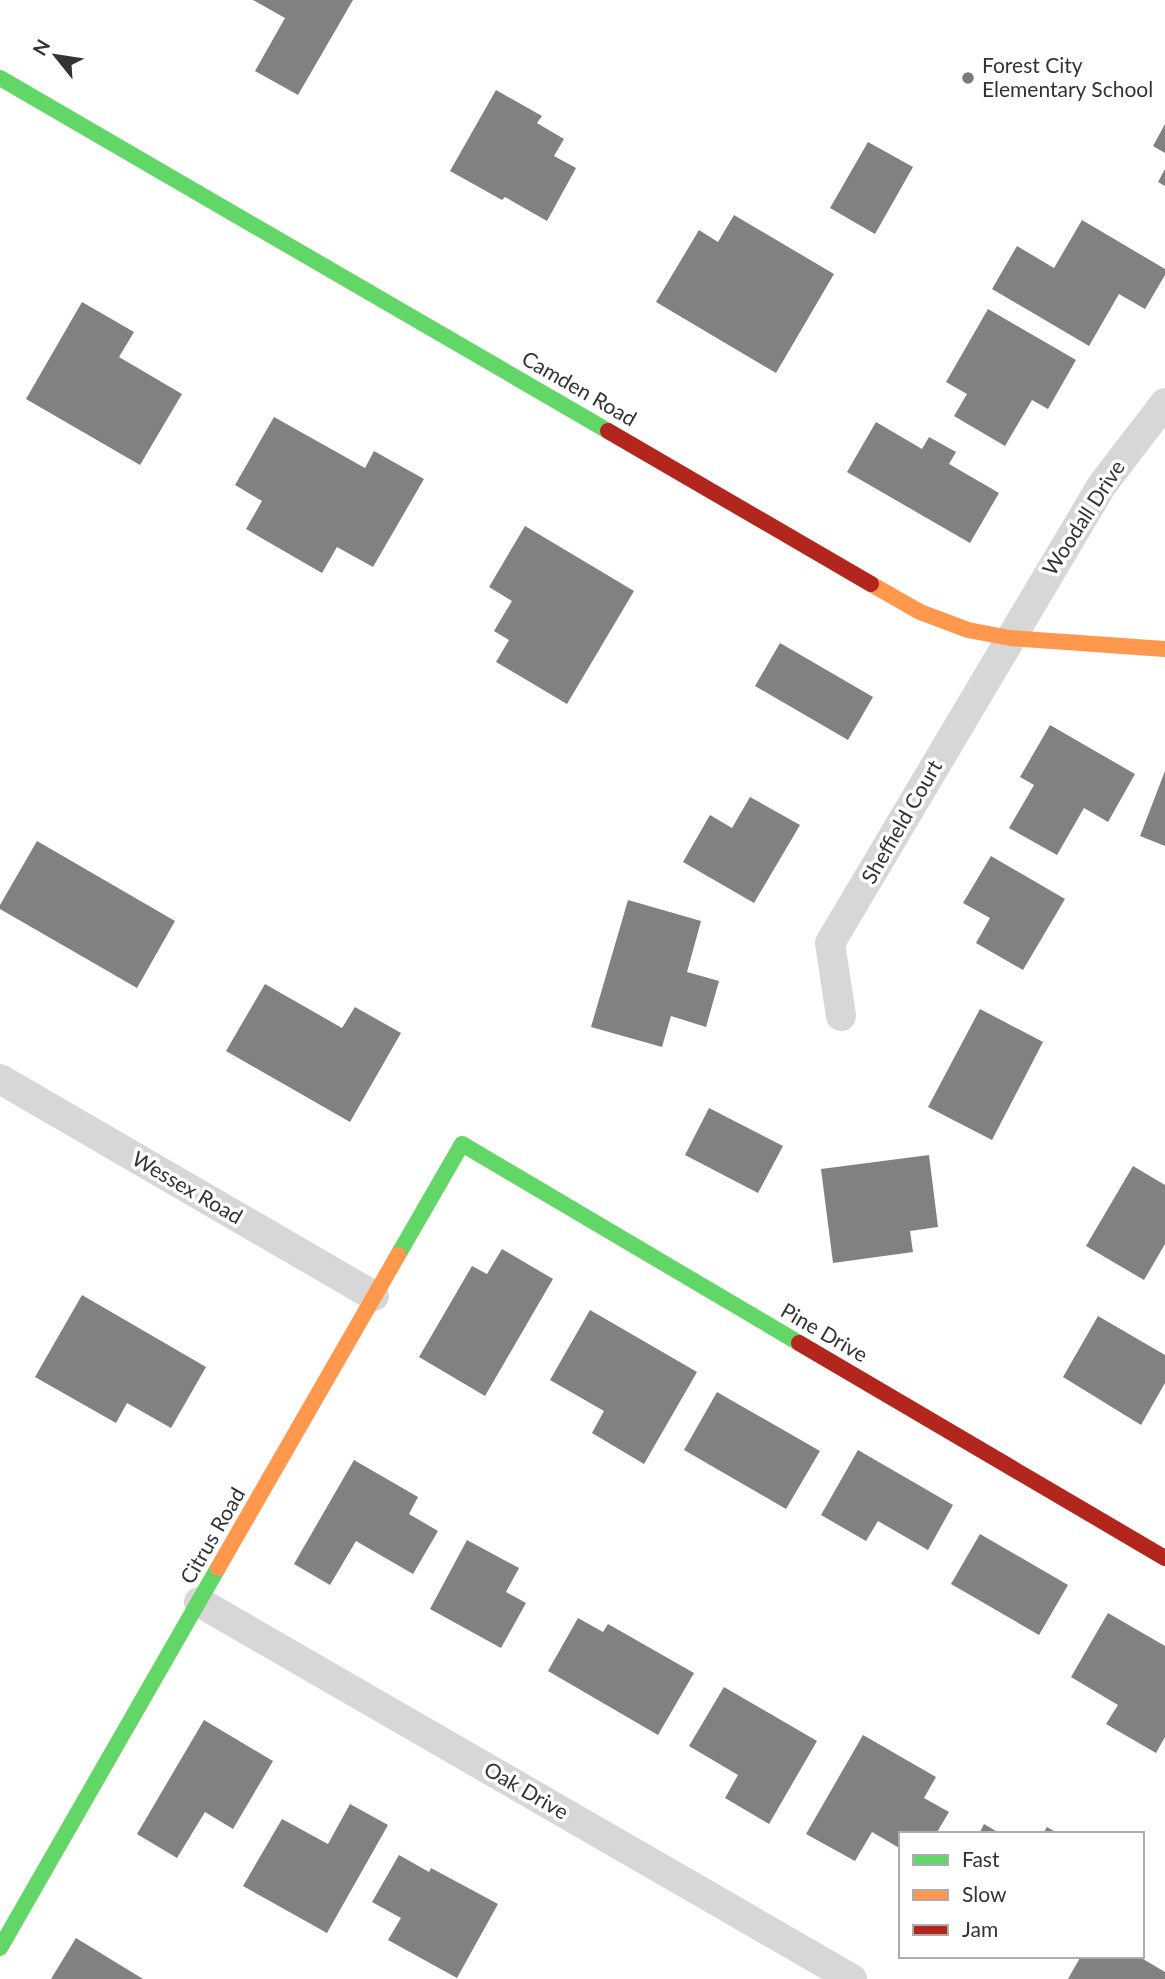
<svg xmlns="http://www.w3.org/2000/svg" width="1165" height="1979" font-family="Lato,sans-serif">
<rect width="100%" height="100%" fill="#fff"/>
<!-- building -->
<g fill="#818181">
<path d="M253,0H353L298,95L255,71L285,18Z"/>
<path d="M496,90L542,116L537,123L564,139L554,156L576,168L547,221L505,197L502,200L450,171Z"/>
<path d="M1165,124V153L1153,146Z"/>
<path d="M868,142L913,167L875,234L830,208Z"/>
<path d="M1165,169V186L1158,182Z"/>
<path d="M734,215L834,274L776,373L656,302L699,230L718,242Z"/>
<path d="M1082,220L1165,269V275L1145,309L1119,294L1089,346L992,289L1017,246L1054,268Z"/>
<path d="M82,302L134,332L119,357L182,394L140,465L26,399Z"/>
<path d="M988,309L1076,360L1048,409L1032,400L1005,446L954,416L967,394L946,382Z"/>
<path d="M274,417L365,468L374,451L424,479L373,567L337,547L322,573L246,529L262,501L235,485Z"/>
<path d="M876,422L922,449L929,437L956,452L949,464L999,493L970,543L847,472Z"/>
<path d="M525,526L634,591L567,704L496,662L509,640L494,631L512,601L489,587Z"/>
<path d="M780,643L873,697L848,740L755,686Z"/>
<path d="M1050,725L1135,774L1108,822L1084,808L1057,855L1009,828L1034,785L1020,777Z"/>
<path d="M1165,771V846L1140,836Z"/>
<path d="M750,797L800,825L754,903L683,862L710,815L732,828Z"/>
<path d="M37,841L175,921L137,988L0,909V905Z"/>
<path d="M991,856L1065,899L1023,970L976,943L990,918L963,903Z"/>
<path d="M628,900L701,921L687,972L719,981L706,1027L671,1016L662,1047L591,1027Z"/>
<path d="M265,984L342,1028L355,1007L401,1033L350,1122L226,1051Z"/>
<path d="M980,1009L1043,1042L992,1140L928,1107Z"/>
<path d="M709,1108L783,1146L758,1193L685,1155Z"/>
<path d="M929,1155L938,1227L910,1231L913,1252L833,1263L821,1169Z"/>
<path d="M1133,1166L1165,1185V1244L1144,1280L1086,1246Z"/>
<path d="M502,1249L553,1279L485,1396L419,1357L472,1266L487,1274Z"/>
<path d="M82,1295L206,1367L171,1428L127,1403L116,1423L35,1377Z"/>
<path d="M590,1310L697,1372L644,1464L592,1433L604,1411L550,1380Z"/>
<path d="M1098,1316L1165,1355V1383L1141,1425L1063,1377Z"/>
<path d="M717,1392L820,1451L786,1509L684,1450Z"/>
<path d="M858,1450L953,1505L928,1550L878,1521L866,1541L821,1515Z"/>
<path d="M354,1460L418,1497L409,1514L438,1531L413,1574L356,1541L330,1585L294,1564Z"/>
<path d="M980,1534L1068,1585L1039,1635L951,1584Z"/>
<path d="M467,1540L519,1568L506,1592L526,1603L501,1648L430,1609Z"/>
<path d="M1108,1613L1165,1646V1737L1156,1753L1106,1724L1118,1705L1071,1677Z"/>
<path d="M578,1618L603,1632L608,1624L694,1673L658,1735L548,1671Z"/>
<path d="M724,1687L817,1741L769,1824L725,1798L738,1775L689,1746Z"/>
<path d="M204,1720L273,1761L233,1829L205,1812L177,1858L137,1834Z"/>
<path d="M863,1735L936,1777L924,1798L949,1812L936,1834H901V1849L872,1832L855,1861L806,1834Z"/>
<path d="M350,1804L388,1825L327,1933L243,1886L282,1819L328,1844Z"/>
<path d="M984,1824L1001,1834H979Z"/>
<path d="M1047,1827L1059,1834H1043Z"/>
<path d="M399,1855L429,1872L431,1868L498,1904L457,1978L388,1940L401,1918L372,1902Z"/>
<path d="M76,1938L143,1979H51Z"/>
<path d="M1081,1956H1138L1165,1972V1979H1068Z"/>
</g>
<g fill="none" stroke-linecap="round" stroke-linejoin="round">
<!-- street -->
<g stroke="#d7d7d7" stroke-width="30">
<path d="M841,1016L830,943L1102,485L1165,403"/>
<path d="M0,1079L374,1296"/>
<path d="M199,1602L852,1979"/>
</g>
<!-- fast -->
<g stroke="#63d668" stroke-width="16">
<path d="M0,78L608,431"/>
<path d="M398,1255L462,1144L799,1343"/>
<path d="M0,1948L218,1568"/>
</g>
<!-- slow -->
<g stroke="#ff974d" stroke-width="16">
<path d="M871,584L920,612L968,630L1010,638L1165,649"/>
<path d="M218,1568L398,1255"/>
</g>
<!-- jam -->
<g stroke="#b3261e" stroke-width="16">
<path d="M608,431L871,584"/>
<path d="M799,1343L1165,1558"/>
</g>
</g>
<!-- markers -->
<circle fill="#7a7a7a" stroke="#fff" stroke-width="2.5" cx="968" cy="78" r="7"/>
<g text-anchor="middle" stroke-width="7" stroke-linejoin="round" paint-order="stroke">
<!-- poi labels -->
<g font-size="21" fill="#333" stroke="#fff" text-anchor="start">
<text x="982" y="73">Forest City<tspan x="982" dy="24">Elementary School</tspan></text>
</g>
<!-- street labels -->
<g font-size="21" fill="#333" stroke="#fff">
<text transform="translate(579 389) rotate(30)" y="7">Camden Road</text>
<text transform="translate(1084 518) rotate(-57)" y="7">Woodall Drive</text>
<text transform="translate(902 822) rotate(-60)" y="7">Sheffield Court</text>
<text transform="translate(187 1188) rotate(30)" y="7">Wessex Road</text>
<text transform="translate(824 1333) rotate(30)" y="7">Pine Drive</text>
<text transform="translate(213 1536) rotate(-60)" y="7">Citrus Road</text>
<text transform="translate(526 1791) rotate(30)" y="7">Oak Drive</text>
</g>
</g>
<!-- legend -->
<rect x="899" y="1832" width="245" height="126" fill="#ffffff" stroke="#adadad" stroke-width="2"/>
<rect x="913" y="1855" width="35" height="10" fill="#63d668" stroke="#adadad" stroke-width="2"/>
<text x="962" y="1867" font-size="21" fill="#333333">Fast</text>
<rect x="913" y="1890" width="35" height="10" fill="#ff974d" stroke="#adadad" stroke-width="2"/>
<text x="962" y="1902" font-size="21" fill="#333333">Slow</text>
<rect x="913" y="1925" width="35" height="10" fill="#b3261e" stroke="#adadad" stroke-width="2"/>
<text x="962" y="1937" font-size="21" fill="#333333">Jam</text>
<!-- north arrow -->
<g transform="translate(56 56) rotate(300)" stroke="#ffffff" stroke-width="5" paint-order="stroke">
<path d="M0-5L12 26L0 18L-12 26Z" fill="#333333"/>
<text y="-10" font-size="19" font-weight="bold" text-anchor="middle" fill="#333333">N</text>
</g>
</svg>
